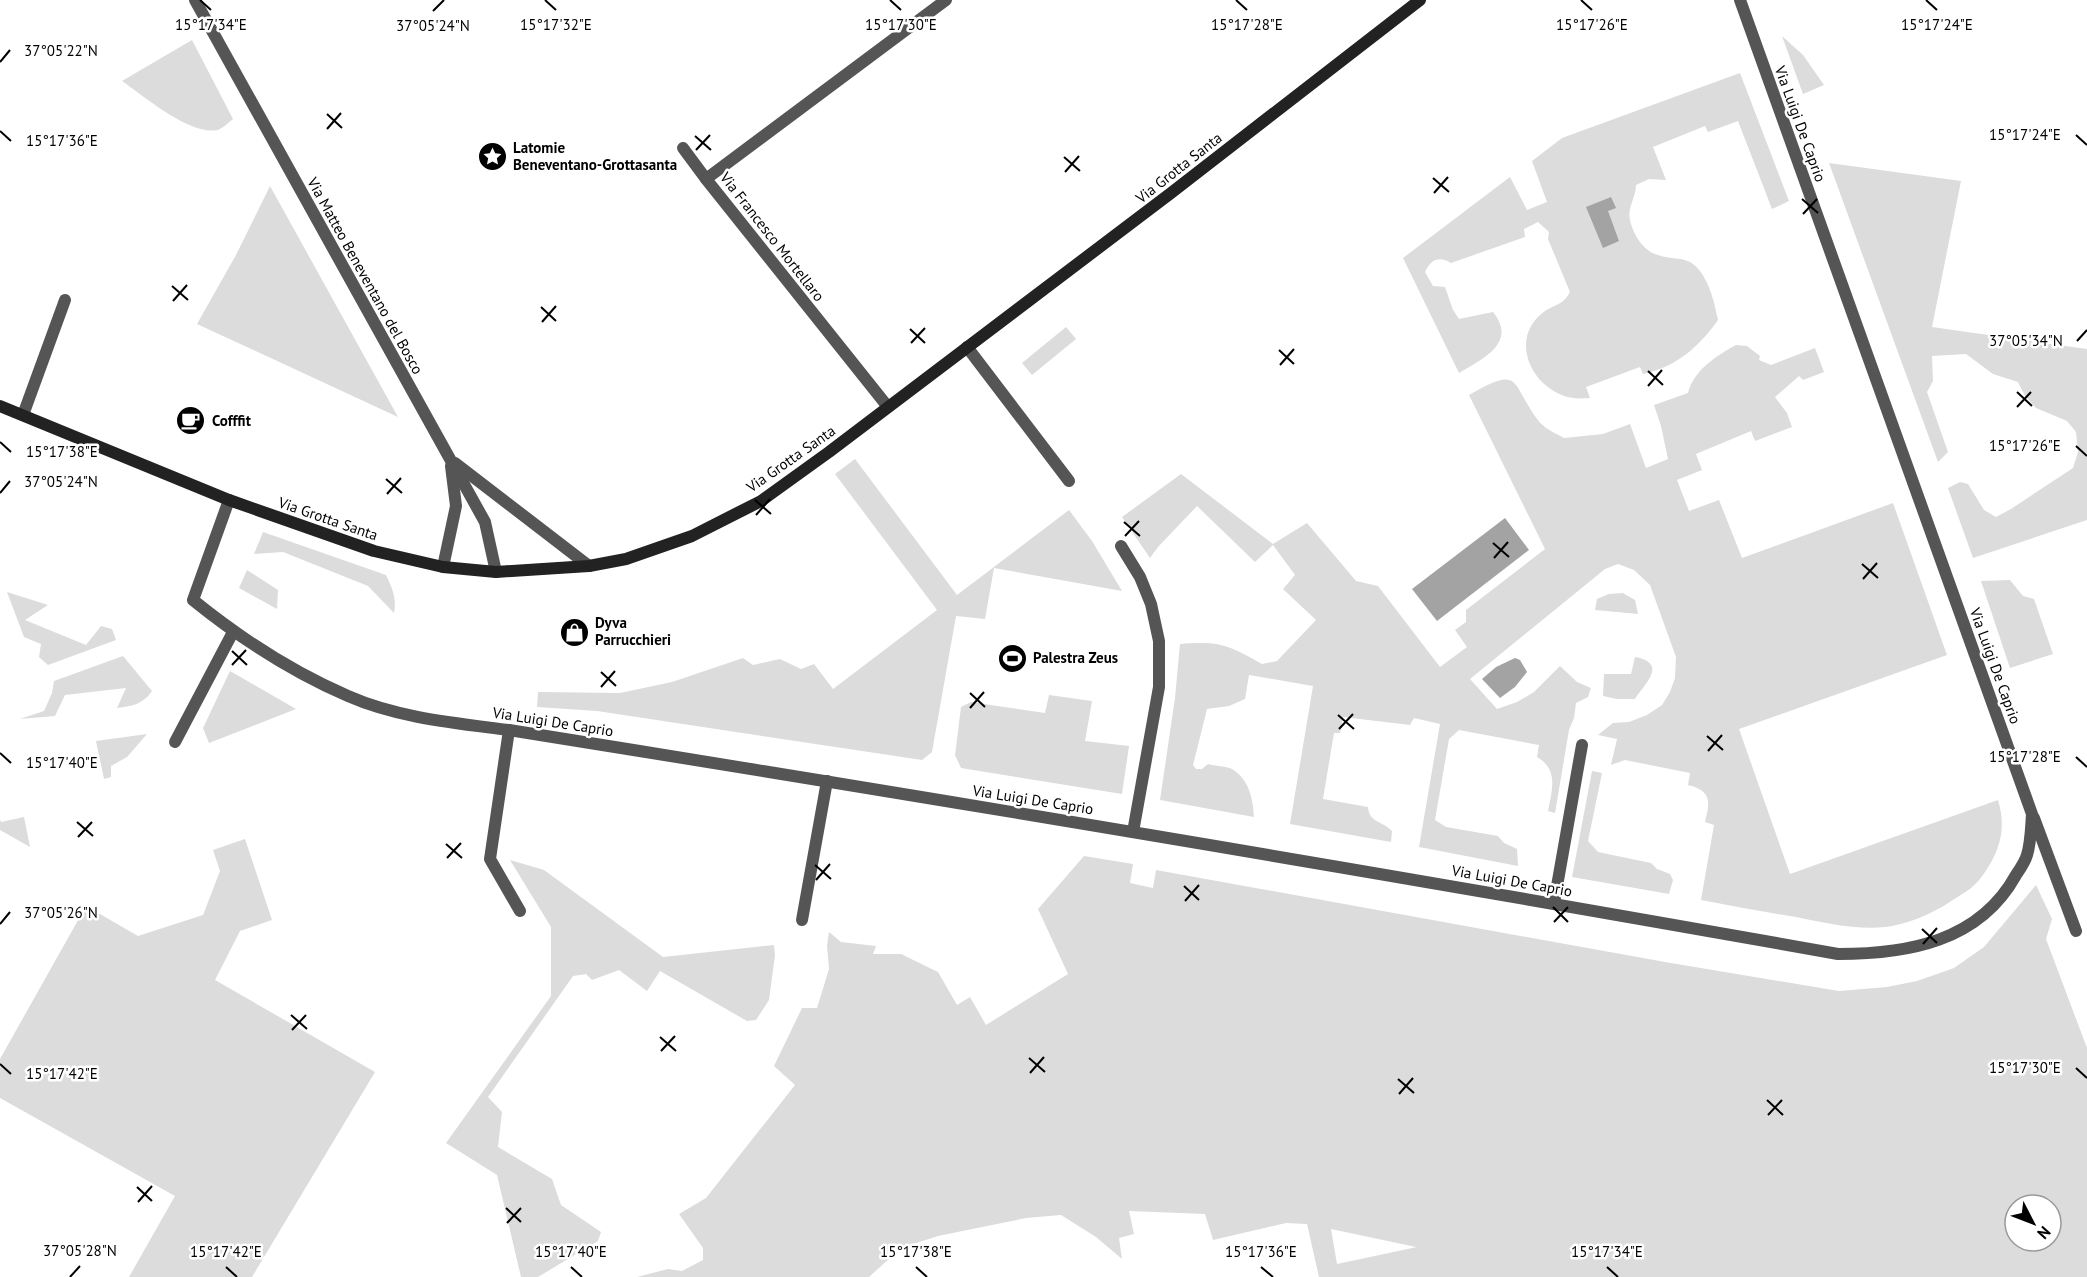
<svg xmlns="http://www.w3.org/2000/svg" width="2087" height="1277" font-family="'PT Sans',sans-serif">
<rect width="100%" height="100%" fill="#fff"/>
<!-- green -->
<g fill="#dcdcdc" fill-rule="evenodd">
<path d="M1782,36L1803,55L1824,85L1803,94Z"/>
<path d="M192,40L233,119C229,122 223,128 218,130C190,136 144,96 122,81Z"/>
<path d="M1740,73L1789,201L1772,209L1738,121L1708,132L1705,126L1653,147L1666,180L1649,179L1636,185C1636,198 1627,207 1630,220C1633,234 1643,251 1658,255C1668,259 1680,257 1690,262C1708,273 1714,301 1718,320C1699,347 1676,367 1643,374L1640,367L1586,387L1590,398C1570,400 1558,396 1543,383C1522,362 1518,330 1545,311C1556,304 1563,305 1570,292L1548,239L1549,232L1538,222L1524,229L1525,237L1451,263C1439,256 1431,259 1425,272L1433,286L1445,287L1453,310L1459,319L1493,312C1518,343 1482,359 1459,373L1403,258L1510,177L1527,210L1547,202L1532,161L1562,138Z"/>
<path d="M1829,163L1961,181L1932,327L2087,349V520L1973,558L1948,488L1960,482L1968,484L1984,510L1996,517L2011,509L2073,468L2078,452L2076,432L2067,421L2036,408L2025,396L2018,382L1993,374L1966,354L1932,356L1933,381L1927,392L1948,452L1938,462Z"/>
<path d="M270,186L398,417L197,324L236,255Z"/>
<path d="M1066,327L1076,339L1032,375L1022,363Z"/>
<path d="M1736,345L1747,346L1760,356L1759,360L1771,365L1815,348L1824,372L1803,380L1799,376L1775,397L1787,413L1792,427L1755,441L1751,431L1696,454L1702,470L1677,480L1689,511L1719,500L1742,558L1893,503L1947,655L1739,729L1790,874L1998,800C2006,826 2001,847 1987,869C1974,889 1968,890 1950,902C1931,914 1908,924 1886,927C1856,930 1825,923 1796,917C1764,912 1733,906 1701,900L1714,825L1705,822C1710,802 1712,791 1688,785L1690,773L1625,760L1611,765L1617,739L1598,735L1613,723L1629,722L1647,715L1662,705L1670,692L1675,678L1676,657L1650,585L1634,570L1618,564L1605,569L1470,679L1497,709L1517,702L1534,692L1560,666L1577,682L1591,688L1588,697L1576,703L1574,718L1569,730L1555,813L1548,811C1552,790 1559,770 1537,757L1539,745L1459,730L1449,739L1435,820L1446,827L1498,836L1504,843L1517,849L1518,866L1419,847L1440,724L1414,718L1410,725L1343,717L1340,733H1334L1323,799L1368,807C1369,823 1383,821 1392,831L1391,842L1290,824L1313,686L1249,675L1245,699L1229,706L1207,709L1193,765L1196,769H1202L1208,764C1215,766 1226,766 1232,769C1249,779 1253,799 1254,817L1160,800L1175,698L1180,644C1220,641 1228,645 1262,664L1277,661L1316,620L1283,589L1295,575L1273,545L1255,562L1197,506L1158,547L1150,558L1122,517L1181,474L1273,544L1307,523L1356,581L1378,586L1440,667L1467,647L1455,630L1466,622V610L1545,549L1469,395C1522,365 1510,382 1537,419C1543,428 1555,433 1564,438L1603,434L1630,424L1646,468L1668,459L1661,426L1654,405L1688,393C1694,370 1716,356 1736,345Z"/>
<path d="M855,459L957,595L1069,510L1092,541L1122,591L994,568L985,619L956,616L932,752L922,760L597,711L537,707L538,692L620,693L672,682L743,658L753,665L780,659L801,669L814,664L833,689L937,610L835,474Z"/>
<path d="M263,532L386,575C392,588 397,598 394,613L368,586L283,552L254,554Z"/>
<path d="M247,570L278,590L277,609L239,588Z"/>
<path d="M2010,580L2023,596L2034,599L2053,654L2010,668L1981,581Z"/>
<path d="M7,592L48,605L25,620L86,645L101,626L112,629L116,640L48,665L39,657L41,644L24,637Z"/>
<path d="M1623,593L1635,600L1638,614L1595,610L1597,599L1609,594Z"/>
<path d="M123,656L152,691C143,704 133,706 117,708L126,688L65,695L55,716L20,719L44,711L52,693L54,681Z"/>
<path d="M1635,657C1669,663 1644,685 1635,699H1617L1603,696L1604,674H1631Z"/>
<path d="M230,671L296,709L209,743L203,728Z"/>
<path d="M1049,695L1092,701L1085,741L1129,746L1122,794L961,768L955,755L961,707L971,702L1045,713Z"/>
<path d="M147,734L127,757L111,766V777L104,779L96,741Z"/>
<path d="M1592,771L1602,773L1588,841L1598,852L1651,863L1657,869L1670,874L1673,880L1669,894L1572,877Z"/>
<path d="M24,817L30,847L0,830V819L1,822Z"/>
<path d="M245,839L272,920L240,931L215,980L375,1072L252,1277H129L175,1196L0,1098V1059L86,906L138,936L203,915L220,871L213,850Z"/>
<path d="M1084,856L1133,864L1130,883L1153,888L1156,870L1665,962L1839,991L1887,987L1917,981L1954,968L1984,947L2036,885L2052,919L2046,939L2087,1048V1277H1319L1307,1224L1286,1223L1213,1240L1205,1214L1129,1211L1134,1234L1119,1238L1122,1259L1096,1237L1061,1215L1026,1218L938,1236L901,1248L869,1277H637L668,1269L682,1271L703,1260V1248L679,1214L706,1198L795,1085L774,1066L802,1008H817L829,969L827,946L829,932L841,942L876,946L873,954H901L938,972L957,1005L970,997L986,1025L1068,974L1038,909ZM2015,1205H2051V1241H2015ZM1331,1229L1416,1247H1417L1337,1264Z"/>
<path d="M510,860L544,870L663,957L774,945L775,955L769,1000L756,1020L747,1021L660,971L647,991L619,970L592,980L586,974L573,976L488,1097L502,1112L498,1147L552,1179L561,1205L601,1232L598,1241L538,1277H521L497,1175L446,1143L551,996V927Z"/>
</g>
<!-- water -->
<g fill="#a3a3a3">
<path d="M1611,197L1616,208L1608,211L1619,241L1603,248L1586,207Z"/>
<path d="M1505,518L1529,550L1437,621L1412,589Z"/>
<path d="M1515,658L1520,660L1527,672L1515,687L1500,698L1482,679L1496,667Z"/>
</g>
<g fill="none" stroke-linecap="round" stroke-linejoin="round">
<!-- street -->
<g stroke="#555" stroke-width="12">
<path d="M195,0L485,522L496,572"/>
<path d="M683,148L706,179"/>
<path d="M967,347L1069,481"/>
<path d="M888,407L706,179L946,0"/>
<path d="M23,415L65,300"/>
<path d="M455,463L589,566"/>
<path d="M229,500L193,600C240,638 292,672 348,696C398,718 455,723 509,730C952,801 1395,875 1838,954C1907,954 1979,942 2016,875C2020,869 2025,862 2027,855C2031,842 2031,827 2032,814L1740,0"/>
<path d="M1121,546L1140,577L1151,604L1159,641V687L1133,832"/>
<path d="M443,567L456,506L451,466"/>
<path d="M509,730L490,859L520,911"/>
<path d="M175,742L233,632"/>
<path d="M2034,818L2076,931"/>
<path d="M1554,903L1582,745"/>
<path d="M802,920L827,781"/>
</g>
<!-- secondary -->
<path stroke="#222" stroke-width="12" d="M0,406L229,500L374,551L443,567L496,572L589,566L626,559L692,536L761,501L829,452L1171,193L1420,0"/>
</g>
<!-- ticks -->
<path fill="none" stroke="#000" stroke-width="2" d="M200,0L211,10M545,0L556,10M890,0L901,10M1236,0L1247,10M1581,0L1592,10M1926,0L1937,10M433,11L444,0M0,62L10,50M327,114L342,128M327,129L341,113M0,131L11,141M2076,135L2087,145M695,136L711,150M696,150L710,135M1064,157L1080,171M1065,172L1079,156M1433,178L1449,192M1434,193L1448,177M1802,199L1818,213M1803,214L1817,199M172,286L188,300M173,301L187,285M541,307L556,321M542,322L556,306M910,329L925,343M2077,341L2087,330M911,343L925,328M1279,350L1294,364M1280,365L1294,349M1648,371L1663,385M1648,386L1662,370M2017,392L2032,406M2017,407L2031,392M0,442L11,452M2076,446L2087,456M386,479L402,493M0,493L10,481M387,494L401,478M755,500L771,514M756,515L770,499M1124,522L1140,536M1125,536L1139,521M1493,543L1509,557M1494,558L1508,542M1862,564L1878,578M1863,579L1877,563M232,651L247,665M232,665L246,650M601,672L616,686M601,687L615,671M970,693L985,707M970,708L984,692M1338,715L1354,729M1339,729L1353,714M1707,736L1723,750M1708,751L1722,735M0,753L11,763M2076,757L2087,767M77,822L93,836M78,837L92,822M446,844L462,858M447,858L461,843M815,865L831,879M816,880L830,864M1184,886L1199,900M1185,901L1199,885M1553,907L1568,922M1554,922L1568,907M0,924L10,912M1922,929L1937,943M1923,944L1937,928M291,1015L307,1029M292,1030L306,1015M660,1037L676,1051M661,1051L675,1036M1029,1058L1045,1072M0,1064L11,1074M2076,1068L2087,1078M1030,1073L1044,1057M1398,1079L1414,1093M1399,1094L1413,1078M1767,1100L1783,1115M1768,1115L1782,1100M137,1187L152,1201M138,1202L152,1186M506,1208L521,1222M507,1223L521,1208M226,1267L237,1277M571,1267L582,1277M916,1267L927,1277M1261,1267L1273,1277M1607,1267L1618,1277M70,1277L80,1266"/>
<!-- icons -->
<defs>
<symbol id="sight-disc" viewBox="-11 -11 22 22"><circle r="9.5" fill="#000" stroke="#fff"/><path d="M0-6L1.8-2.2L6-1.7L2.9 1.2L3.7 5.4L0 3.3L-3.7 5.4L-2.9 1.2L-6-1.7L-1.8-2.2Z" fill="#fff"/></symbol>
<symbol id="cafe-disc" viewBox="-11 -11 22 22"><circle r="9.5" fill="#000" stroke="#fff"/><path d="M-5.5-4.5H6V0H3Q3 3.5 0 3.5H-2.5Q-5.5 3.5-5.5 0ZM3-3.2v2h1.7v-2ZM-6 4.5H4V6H-6Z" fill="#fff"/></symbol>
<symbol id="shop-disc" viewBox="-11 -11 22 22"><circle r="9.5" fill="#000" stroke="#fff"/><path d="M-5-2.5h2.3a2.7 3.5 0 0 1 5.4 0H5L5.5 6h-11ZM-1.5-2.5h3a1.5 2.3 0 0 0-3 0Z" fill="#fff"/></symbol>
<symbol id="stadium-disc" viewBox="-11 -11 22 22"><circle r="9.5" fill="#000" stroke="#fff"/><path d="M0-5a6.5 5 0 1 0 0 10a6.5 5 0 1 0 0-10ZM-3.5-1.8h7v3.6h-7Z" fill="#fff"/></symbol>
</defs>
<g fill-rule="evenodd">
<use href="#sight-disc" x="476" y="140" width="33" height="33"/>
<use href="#cafe-disc" x="174" y="404" width="33" height="33"/>
<use href="#shop-disc" x="558" y="616" width="33" height="33"/>
<use href="#stadium-disc" x="996" y="642" width="33" height="33"/>
</g>
<g text-anchor="middle" stroke-width="5" stroke-linejoin="round" paint-order="stroke">
<!-- street labels -->
<g font-size="15" fill="#000" stroke="#fff">
<text transform="translate(1800 124) rotate(70)" y="5">Via Luigi De Caprio</text>
<text transform="translate(1179 168) rotate(-38)" y="5">Via Grotta Santa</text>
<text transform="translate(772 237) rotate(52)" y="5">Via Francesco Mortellaro</text>
<text transform="translate(365 276) rotate(61)" y="5">Via Matteo Beneventano del Bosco</text>
<text transform="translate(791 459) rotate(-35)" y="5">Via Grotta Santa</text>
<text transform="translate(328 519) rotate(19)" y="5">Via Grotta Santa</text>
<text transform="translate(1995 666) rotate(70)" y="5">Via Luigi De Caprio</text>
<text transform="translate(553 722) rotate(9)" y="5">Via Luigi De Caprio</text>
<text transform="translate(1033 800) rotate(9)" y="5">Via Luigi De Caprio</text>
<text transform="translate(1512 881) rotate(10)" y="5">Via Luigi De Caprio</text>
</g>
<!-- poi labels -->
<g font-size="15" font-weight="bold" fill="#000" stroke="#fff" text-anchor="start">
<text x="513" y="153">Latomie<tspan x="513" dy="17">Beneventano-Grottasanta</tspan></text>
<text x="212" y="426">Cofffit</text>
<text x="595" y="628">Dyva<tspan x="595" dy="17">Parrucchieri</tspan></text>
<text x="1033" y="663">Palestra Zeus</text>
</g>
</g>
<g font-size="15" text-anchor="middle" fill="#000" stroke="#fff" stroke-width="5" stroke-linejoin="round" paint-order="stroke">
<text x="1937" y="30">15°17'24"E</text>
<text x="211" y="30">15°17'34"E</text>
<text x="556" y="30">15°17'32"E</text>
<text x="901" y="30">15°17'30"E</text>
<text x="1247" y="30">15°17'28"E</text>
<text x="1592" y="30">15°17'26"E</text>
<text x="433" y="31">37°05'24"N</text>
<text x="61" y="56">37°05'22"N</text>
<text x="2025" y="140">15°17'24"E</text>
<text x="62" y="146">15°17'36"E</text>
<text x="2026" y="346">37°05'34"N</text>
<text x="2025" y="451">15°17'26"E</text>
<text x="62" y="457">15°17'38"E</text>
<text x="61" y="487">37°05'24"N</text>
<text x="2025" y="762">15°17'28"E</text>
<text x="62" y="768">15°17'40"E</text>
<text x="61" y="918">37°05'26"N</text>
<text x="2025" y="1073">15°17'30"E</text>
<text x="62" y="1079">15°17'42"E</text>
<text x="80" y="1256">37°05'28"N</text>
<text x="226" y="1257">15°17'42"E</text>
<text x="571" y="1257">15°17'40"E</text>
<text x="916" y="1257">15°17'38"E</text>
<text x="1261" y="1257">15°17'36"E</text>
<text x="1607" y="1257">15°17'34"E</text>
</g>
<!-- north arrow -->
<g transform="translate(2033 1223) rotate(132)"><circle r="28" fill="#ffffff" stroke="#999999" stroke-width="1.5"/>
<path d="M0-4.5L10 22L0 15L-10 22Z" fill="#000000"/>
<text y="-9" font-size="16" font-weight="bold" text-anchor="middle" fill="#000000">N</text>
</g>
</svg>
